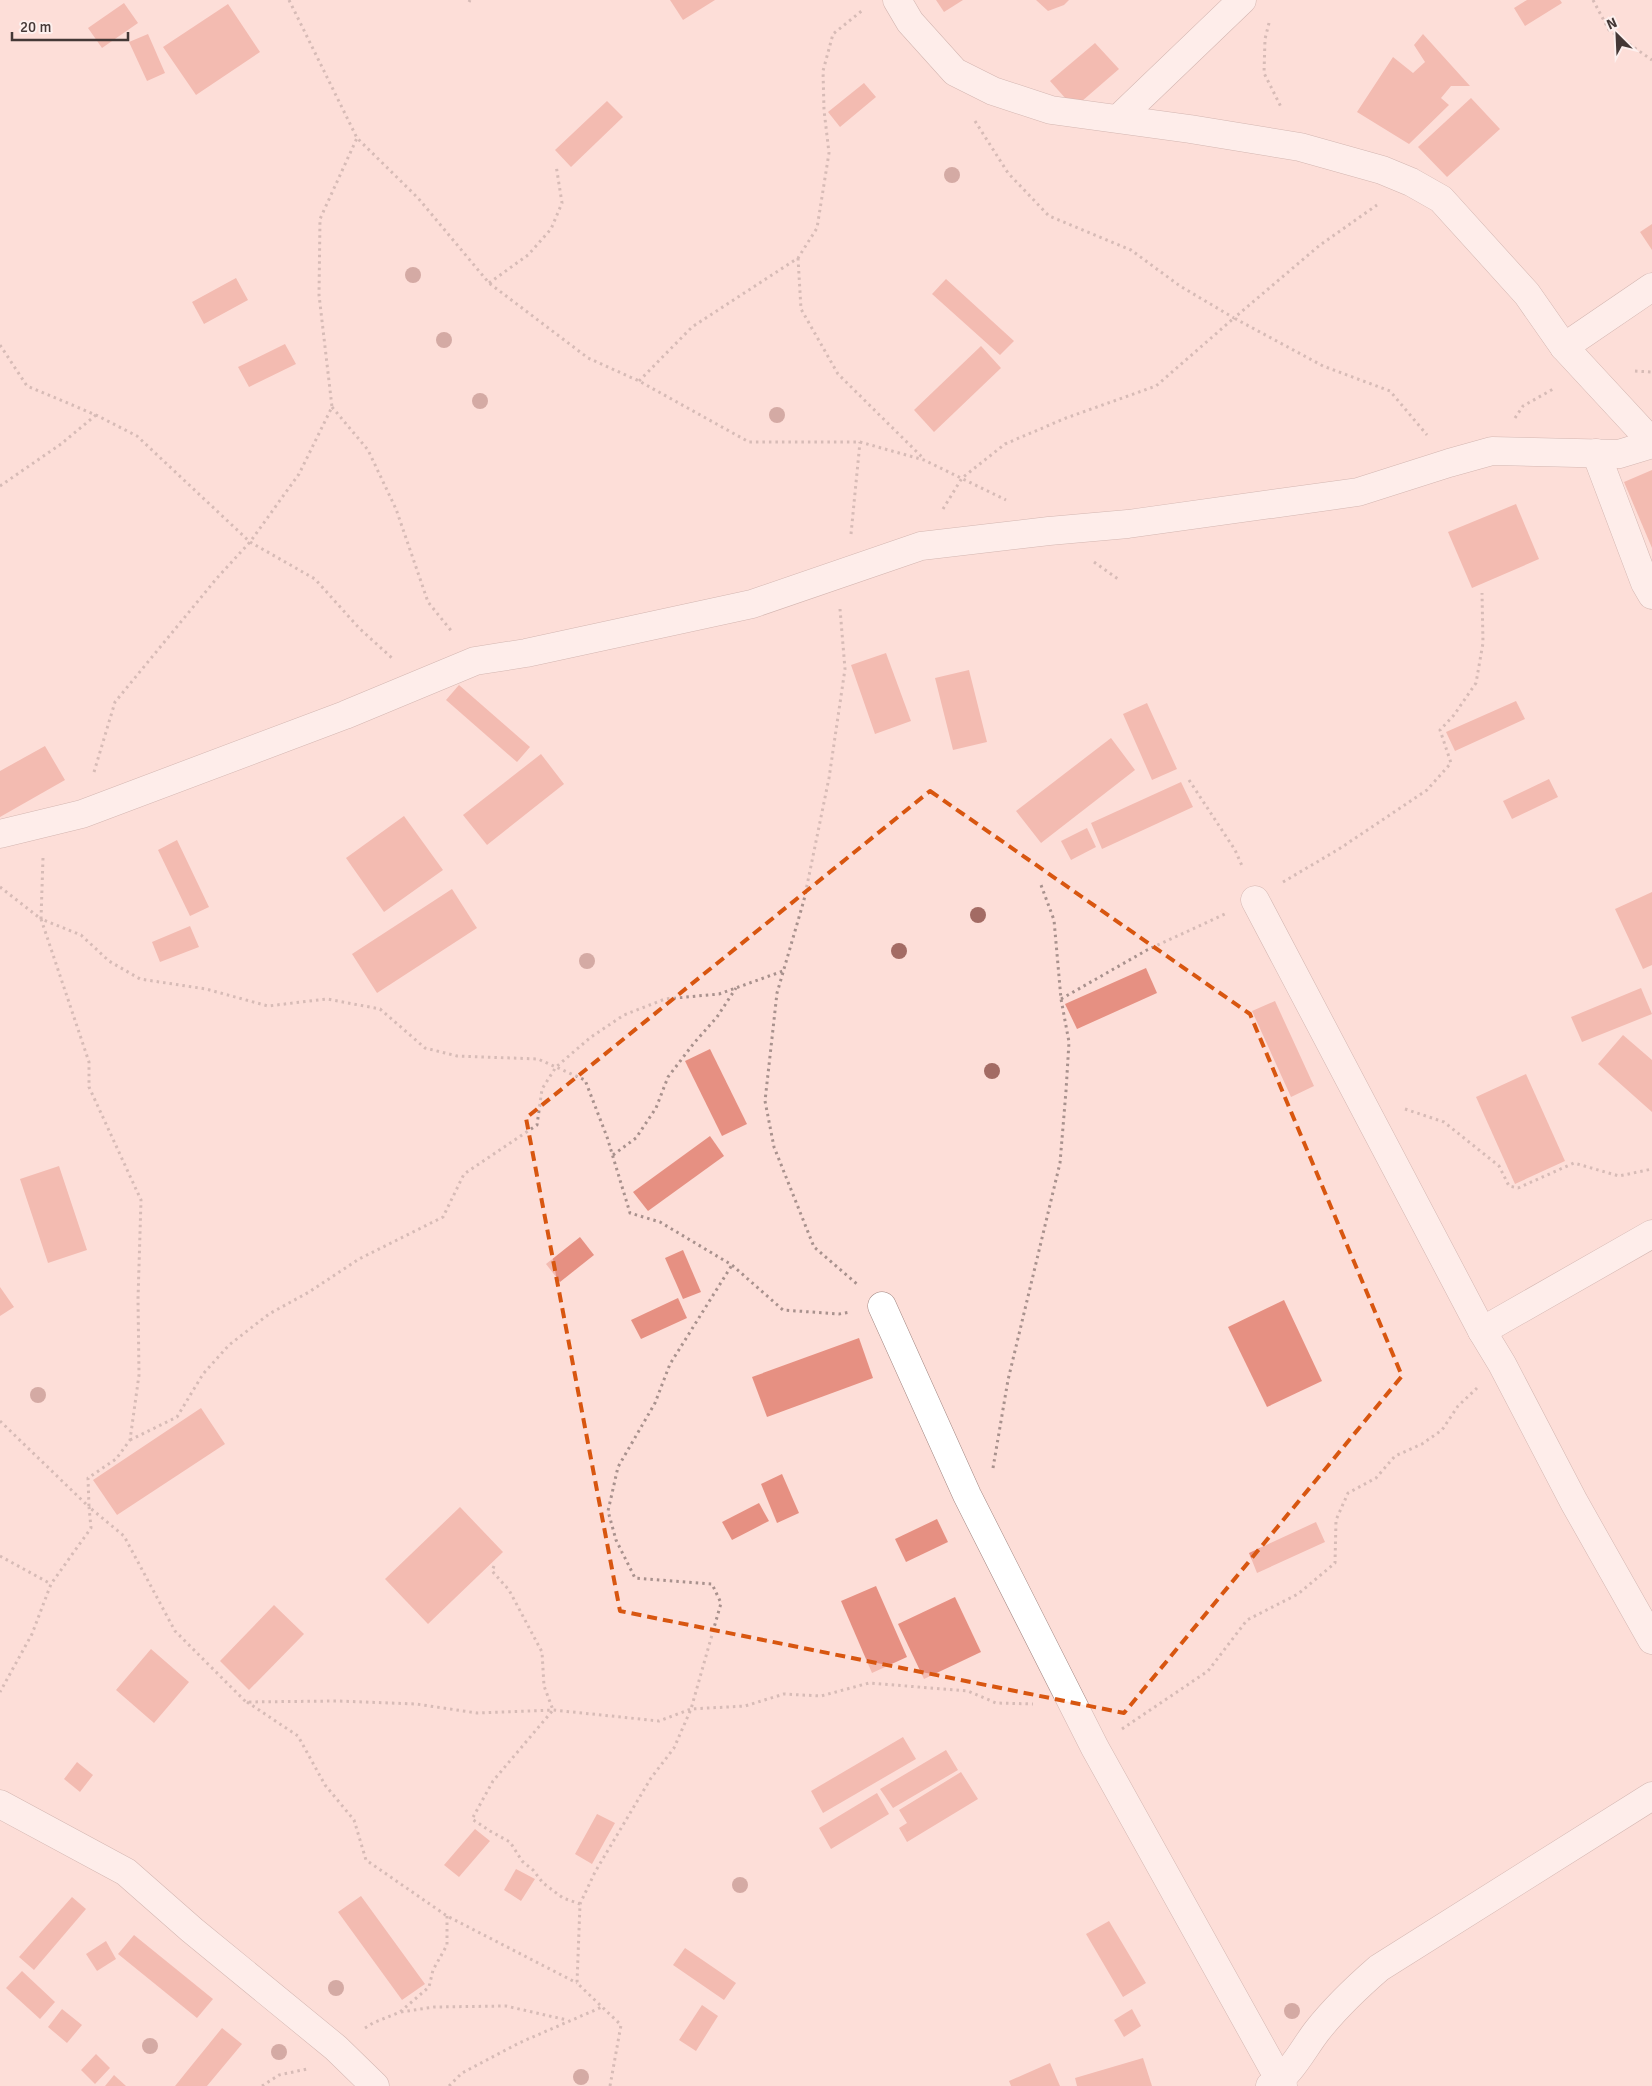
<svg xmlns="http://www.w3.org/2000/svg" width="1652" height="2086" font-family="Signika,sans-serif">
<rect width="100%" height="100%" fill="#fdded8"/>
<!-- building -->
<g fill="#e69082">
<path d="M670,0H715L683,20Z"/>
<path d="M936,0H963L944,12Z"/>
<path d="M1036,0H1069L1064,5L1048,11Z"/>
<path d="M1527,0H1560L1562,3L1525,26L1514,8Z"/>
<path d="M124,3L138,23L102,48L88,28Z"/>
<path d="M228,4L260,52L196,95L163,47Z"/>
<path d="M148,34L165,73L147,81L129,42Z"/>
<path d="M1423,34L1470,86H1451L1441,98L1449,105L1409,144L1357,112L1393,57L1413,73L1425,62L1414,45Z"/>
<path d="M1095,43L1119,69L1074,108L1050,81Z"/>
<path d="M864,83L876,97L840,127L828,112Z"/>
<path d="M1471,98L1500,129L1447,177L1418,147Z"/>
<path d="M607,101L623,117L571,167L555,150Z"/>
<path d="M1652,224V250L1640,232Z"/>
<path d="M236,278L248,300L204,324L192,302Z"/>
<path d="M946,279L1014,341L1000,355L932,294Z"/>
<path d="M285,344L296,364L249,387L238,367Z"/>
<path d="M981,346L1001,368L934,432L914,410Z"/>
<path d="M1652,470V548L1624,482Z"/>
<path d="M1516,504L1539,559L1472,588L1448,532Z"/>
<path d="M886,653L911,721L875,734L851,665Z"/>
<path d="M969,670L987,742L953,750L935,678Z"/>
<path d="M459,685L530,747L517,762L446,700Z"/>
<path d="M1516,701L1525,719L1455,751L1446,732Z"/>
<path d="M1147,703L1177,769L1152,780L1123,714Z"/>
<path d="M1111,738L1135,770L1041,843L1016,811Z"/>
<path d="M45,746L65,780L0,817V771Z"/>
<path d="M541,754L564,784L487,845L463,815Z"/>
<path d="M1549,779L1558,797L1512,819L1503,801Z"/>
<path d="M1181,782L1193,807L1102,849L1091,823Z"/>
<path d="M404,816L443,870L384,912L346,858Z"/>
<path d="M1087,828L1096,847L1071,860L1061,841Z"/>
<path d="M177,840L209,907L190,916L158,850Z"/>
<path d="M452,889L477,928L377,993L352,954Z"/>
<path d="M1652,892V965L1643,969L1615,909Z"/>
<path d="M190,926L199,947L160,962L152,942Z"/>
<path d="M1146,968L1157,993L1077,1029L1065,1004Z"/>
<path d="M1641,988L1652,1014L1582,1042L1571,1017Z"/>
<path d="M1275,1001L1314,1086L1291,1097L1252,1011Z"/>
<path d="M1623,1035L1652,1060V1112L1598,1064Z"/>
<path d="M710,1049L747,1124L722,1136L685,1061Z"/>
<path d="M1526,1074L1565,1161L1515,1184L1476,1097Z"/>
<path d="M710,1136L724,1156L648,1211L633,1192Z"/>
<path d="M59,1166L87,1250L48,1263L20,1179Z"/>
<path d="M580,1237L594,1255L560,1282L546,1264Z"/>
<path d="M683,1250L701,1292L683,1299L665,1258Z"/>
<path d="M0,1287L14,1307L0,1316Z"/>
<path d="M678,1298L687,1318L641,1339L631,1320Z"/>
<path d="M1284,1300L1322,1381L1267,1407L1228,1327Z"/>
<path d="M859,1338L873,1378L767,1417L752,1377Z"/>
<path d="M201,1408L225,1444L117,1515L93,1480Z"/>
<path d="M782,1474L799,1513L777,1523L761,1484Z"/>
<path d="M759,1503L769,1521L732,1540L722,1522Z"/>
<path d="M460,1507L503,1552L428,1624L385,1579Z"/>
<path d="M937,1519L948,1542L906,1562L895,1539Z"/>
<path d="M1316,1522L1325,1542L1257,1573L1249,1553Z"/>
<path d="M876,1586L907,1657L872,1673L841,1601Z"/>
<path d="M955,1597L981,1652L924,1679L898,1624Z"/>
<path d="M274,1605L304,1634L249,1690L220,1661Z"/>
<path d="M151,1649L189,1682L154,1723L116,1690Z"/>
<path d="M903,1737L916,1759L823,1813L811,1791Z"/>
<path d="M946,1750L958,1770L893,1808L880,1789Z"/>
<path d="M77,1762L93,1775L80,1792L64,1779Z"/>
<path d="M961,1772L978,1799L907,1842L899,1828L907,1823L899,1810Z"/>
<path d="M877,1793L889,1814L831,1849L819,1828Z"/>
<path d="M597,1814L615,1823L592,1864L575,1854Z"/>
<path d="M475,1829L490,1841L459,1877L444,1865Z"/>
<path d="M516,1869L535,1879L521,1901L504,1890Z"/>
<path d="M361,1896L425,1984L402,2000L338,1912Z"/>
<path d="M72,1897L86,1909L34,1970L19,1957Z"/>
<path d="M1109,1921L1146,1983L1123,1997L1086,1934Z"/>
<path d="M134,1935L213,1999L197,2018L118,1954Z"/>
<path d="M106,1941L116,1959L97,1971L86,1954Z"/>
<path d="M685,1948L736,1983L724,2000L673,1965Z"/>
<path d="M22,1971L55,2002L40,2019L6,1988Z"/>
<path d="M702,2005L718,2016L696,2051L679,2040Z"/>
<path d="M62,2009L82,2025L67,2043L48,2027Z"/>
<path d="M1132,2009L1141,2026L1124,2037L1114,2020Z"/>
<path d="M222,2028L242,2044L207,2086H175Z"/>
<path d="M96,2054L110,2068L95,2084L81,2070Z"/>
<path d="M1143,2058L1152,2086H1077L1075,2078Z"/>
<path d="M1050,2063L1060,2086H1011L1009,2081Z"/>
<path d="M114,2075L126,2086H105Z"/>
</g>
<g fill="none" stroke-linecap="round" stroke-linejoin="round">
<defs>
<g id="minor">
<path d="M897,0L910,22L955,72L993,91L1051,110L1190,129L1300,147L1382,170L1411,182L1441,199L1527,294L1564,347L1652,442"/>
<path d="M1119,118L1242,0"/>
<path d="M1564,347L1652,287"/>
<path d="M1596,453L1645,583L1652,595"/>
<path d="M0,834L82,814L345,715L475,661L526,653L752,604L921,546L1049,531L1128,524L1358,492L1449,463L1492,451L1619,454L1652,444"/>
<path d="M1255,900L1482,1331L1502,1364L1574,1502L1652,1640"/>
<path d="M882,1306L967,1495L1095,1748L1283,2086"/>
<path d="M1482,1331L1652,1234"/>
<path d="M0,1804L126,1872L192,1930L336,2048L375,2086"/>
<path d="M1270,2086C1290,2076 1303,2049 1317,2031C1335,2008 1356,1988 1379,1968L1652,1796"/>
</g>
</defs>
<!-- minor casing -->
<use href="#minor" stroke="#a28681" stroke-width="29"/>
<!-- path -->
<g stroke="#a8918d" stroke-width="3" stroke-dasharray="2.5 4" stroke-linecap="butt">
<path d="M289,0L357,138L418,198L489,283L588,358L639,381L749,442H860L924,460L1006,500"/>
<path d="M1593,0L1609,30L1652,60"/>
<path d="M469,2L470,0"/>
<path d="M1269,23L1265,39L1264,73L1282,109"/>
<path d="M975,121L1008,173L1049,216L1131,250L1180,286L1234,318L1320,245L1377,205"/>
<path d="M798,258L801,309L838,374L924,459"/>
<path d="M489,283L528,255L551,229L562,203L556,165"/>
<path d="M0,345L27,386L96,415L137,436L250,542L315,579L359,628L392,658"/>
<path d="M1635,371L1652,372"/>
<path d="M639,381L692,327L798,258L817,228L829,153L824,110L823,71L833,34L864,9"/>
<path d="M332,407L368,450L396,509L428,602L453,633"/>
<path d="M1515,418L1523,406L1555,388"/>
<path d="M0,486L61,444L96,415"/>
<path d="M943,509L962,478L1005,444L1066,418L1156,386L1234,318L1323,366L1390,391L1427,435"/>
<path d="M851,534L860,442"/>
<path d="M1094,562L1118,579"/>
<path d="M840,609L845,669L829,778L804,900L777,993L765,1101L774,1147L814,1247L857,1284"/>
<path d="M94,772L115,702L217,578L250,542L299,474L332,407L319,295L320,219L357,138"/>
<path d="M1189,780L1235,850L1243,868"/>
<path d="M43,858L41,919L81,935L109,961L140,979L206,989L268,1006L327,999L380,1009L425,1048L457,1056L538,1059L585,1080L607,1137L630,1213L660,1222L732,1265L783,1310L839,1314L850,1312"/>
<path d="M1283,882L1339,849L1427,790L1451,763L1440,730L1454,715L1476,683L1483,643L1482,593"/>
<path d="M0,887L41,919L89,1062V1087L141,1200L138,1299L139,1375L130,1440L116,1459L88,1478L89,1507L124,1536L175,1631L246,1702L337,1701L416,1704L477,1713L553,1710L659,1721L691,1709L745,1706L784,1694L821,1696L869,1683L968,1691L996,1703L1033,1704"/>
<path d="M1061,999L1147,950L1225,914"/>
<path d="M1405,1109L1444,1122L1499,1166L1509,1186L1518,1188L1574,1163L1619,1176L1652,1169"/>
<path d="M613,1155L636,1138L656,1108L668,1077L694,1043L717,1017L736,988"/>
<path d="M0,1421L89,1507L91,1528L51,1584L32,1634L0,1692"/>
<path d="M130,1440L177,1417L203,1374L229,1345L269,1314L309,1292L359,1259L443,1217L464,1174L537,1125L542,1089L556,1067L591,1037L624,1015L665,999L719,994L783,971"/>
<path d="M993,1468L1008,1380L1060,1163L1066,1091L1069,1042L1061,999L1054,920L1041,885"/>
<path d="M0,1556L51,1584"/>
<path d="M494,1566L492,1571L509,1590L542,1652L544,1686L553,1710L493,1781L472,1819L490,1831L510,1842L522,1861L533,1870L543,1883L563,1898L580,1904"/>
<path d="M247,1702L298,1736L325,1785L354,1820L366,1860L447,1916L577,1983"/>
<path d="M1122,1729L1208,1671L1247,1620L1298,1594L1335,1563L1336,1520L1348,1493L1376,1478L1395,1456L1422,1444L1442,1430L1458,1406L1477,1388"/>
<path d="M401,2012L434,2007L506,2006L567,2020"/>
<path d="M365,2028L373,2023L400,2012L429,1987L433,1970L447,1945V1916"/>
<path d="M262,2086L279,2075L307,2069"/>
<path d="M449,2086L462,2073L519,2043L602,2007"/>
<path d="M610,2086L621,2025L577,1983L580,1904L595,1872L651,1778L674,1748L691,1709L721,1603L712,1584L635,1578L616,1540L608,1511L618,1467L655,1403L670,1364L732,1265"/>
</g>
<!-- minor -->
<use href="#minor" stroke="#fff" stroke-width="28"/>
</g>
<!-- trees -->
<g fill="#a36b64">
<circle cx="952" cy="175" r="8"/>
<circle cx="413" cy="275" r="8"/>
<circle cx="444" cy="340" r="8"/>
<circle cx="480" cy="401" r="8"/>
<circle cx="777" cy="415" r="8"/>
<circle cx="978" cy="915" r="8"/>
<circle cx="899" cy="951" r="8"/>
<circle cx="587" cy="961" r="8"/>
<circle cx="992" cy="1071" r="8"/>
<circle cx="38" cy="1395" r="8"/>
<circle cx="740" cy="1885" r="8"/>
<circle cx="336" cy="1988" r="8"/>
<circle cx="1292" cy="2011" r="8"/>
<circle cx="150" cy="2046" r="8"/>
<circle cx="279" cy="2052" r="8"/>
<circle cx="581" cy="2077" r="8"/>
</g>
<!-- marked area -->
<path d="M0 0H1652V2086H0ZM930,791L1250,1014L1402,1376L1124,1713L620,1611L526,1118Z" fill="#fdded8" fill-opacity=".55" fill-rule="evenodd"/>
<path fill="none" stroke="#d85610" stroke-width="4" stroke-dasharray="10 6" stroke-linejoin="round" d="M930,791L1250,1014L1402,1376L1124,1713L620,1611L526,1118Z"/>
<!-- north arrow -->
<g transform="translate(1617 35) rotate(336)" stroke="#fdf0ee" stroke-width="4" paint-order="stroke">
<path d="M0-4L9 19L0 12L-9 19Z" fill="#443836"/>
<text y="-8" font-size="14" font-weight="bold" text-anchor="middle" fill="#443836">N</text>
</g>
<!-- scale -->
<path d="M12 32v8h116v-8" fill="none" stroke="#443836" stroke-width="2.5"/>
<text x="20" y="32" font-size="15" fill="#443836" stroke="#fdf0ee" stroke-width="4" paint-order="stroke">20 m</text>
</svg>
